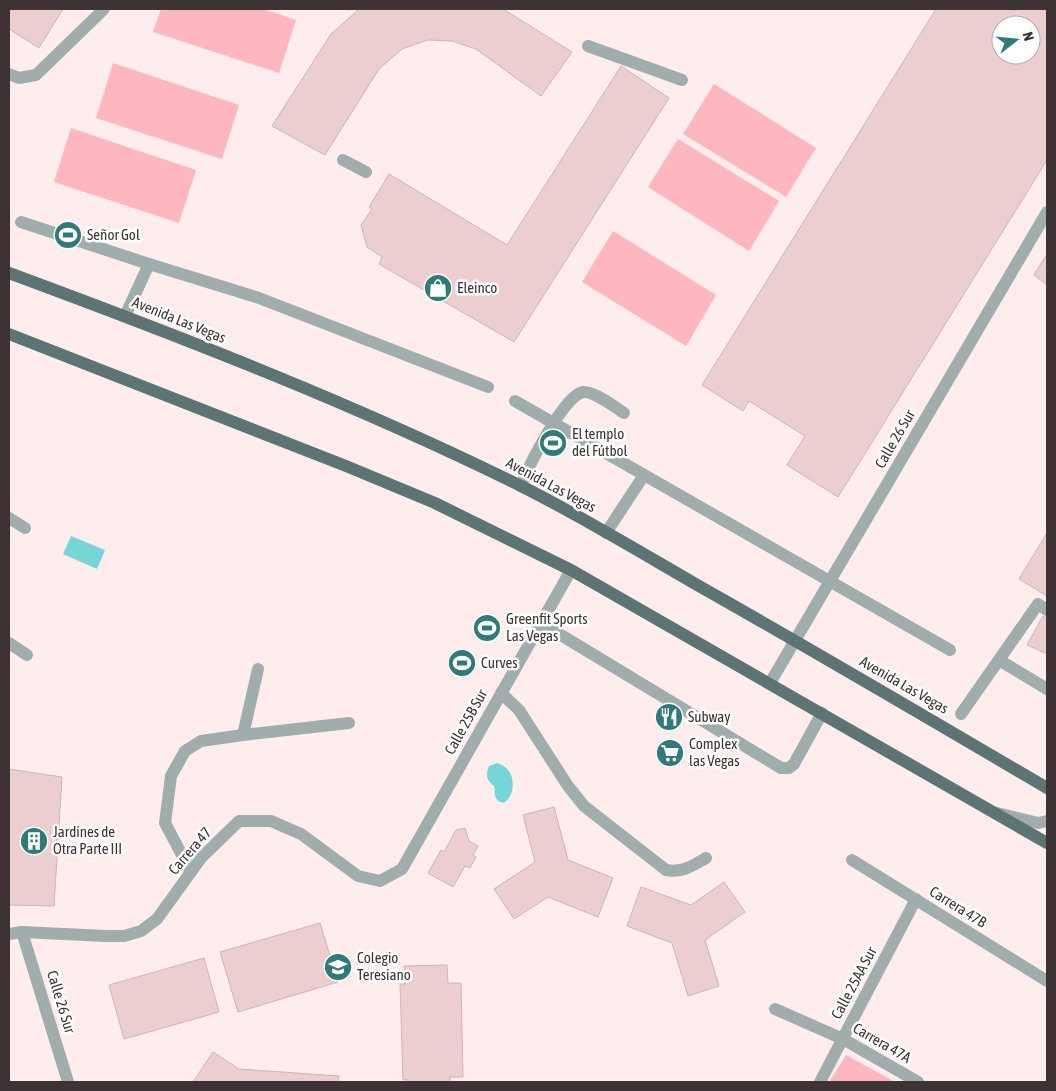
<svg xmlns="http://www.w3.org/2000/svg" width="1056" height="1091" font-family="'Asap Condensed',sans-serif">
<rect width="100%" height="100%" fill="#ffedee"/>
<!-- green -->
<g fill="#feb6bf">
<path d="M161,9H263L296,20L279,73L153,32Z"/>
<path d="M113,63L239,105L222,159L96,118Z"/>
<path d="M714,84L816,148L786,197L683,134Z"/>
<path d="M71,128L196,170L179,223L54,182Z"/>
<path d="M678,139L779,201L749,251L648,187Z"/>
<path d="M613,231L716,295L686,346L582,282Z"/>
<path d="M846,1055L895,1082H829Z"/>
</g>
<!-- water -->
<g fill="#76d5d5">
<path d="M71,536L105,550L97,569L63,554Z"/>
<path d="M497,763C527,772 507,817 496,798C494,795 495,790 494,786C487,781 485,775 489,766Z"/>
</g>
<!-- building -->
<g fill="#ecced1" stroke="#d0b3b6" fill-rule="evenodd">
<path d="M9,9H63L39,48L9,29Z"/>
<path d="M359,9H503L572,52L541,96L476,49L452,41L428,40L402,49L379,69L325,155L272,126L331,34Z"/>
<path d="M936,9H1047V160L838,497L787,465L805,436L749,401L743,411L702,385ZM1001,25H1031V55H1001Z"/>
<path d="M621,66L669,98L514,342L379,264L382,257L367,247L361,225L372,209L369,207L389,174L507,245Z"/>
<path d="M1047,254V285L1034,275Z"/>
<path d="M1047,533V596L1019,579Z"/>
<path d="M1043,616L1047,618V654L1027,645Z"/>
<path d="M9,769L62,777L54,906L9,905Z"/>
<path d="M554,807L568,860L613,878L598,917L548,897L514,919L494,889L535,862L523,815Z"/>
<path d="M465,828L469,841L478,846L473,855L476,857L470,868L465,866L453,887L428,873L441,850L444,852L456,830Z"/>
<path d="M724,882L745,912L705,940L719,986L688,996L672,943L627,926L641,887L691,905Z"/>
<path d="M320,923L338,982L238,1012L220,952Z"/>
<path d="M204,958L219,1012L124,1039L109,985Z"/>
<path d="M447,965L448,983H461L463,1077H450V1082H407V1079L403,1080L400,984H405L404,966Z"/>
<path d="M213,1052L239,1069L339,1076L338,1082H193Z"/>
</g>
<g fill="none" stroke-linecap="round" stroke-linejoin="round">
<!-- minor -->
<g stroke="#a0adad" stroke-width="12">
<path d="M588,46L682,80"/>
<path d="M9,74L19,78L36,75L104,9"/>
<path d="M343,160L366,172"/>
<path d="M21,222L149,264L259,298L488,387"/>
<path d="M125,316L149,264"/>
<path d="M515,401L950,650"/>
<path d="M521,486C528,467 564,395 583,392C594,391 615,407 624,413"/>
<path d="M9,518L25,528"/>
<path d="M606,533L644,475"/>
<path d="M541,623L781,768H789L794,764L822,713"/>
<path d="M9,643L27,655"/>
<path d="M999,660L1047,689"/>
<path d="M770,683L1047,212"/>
<path d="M501,693L519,710L568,786L584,806L666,870C682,873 692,866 706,858"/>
<path d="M961,714L1038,604L1047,610"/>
<path d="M243,735L258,669"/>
<path d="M997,813L1038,823L1047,821"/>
<path d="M852,860L1047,981"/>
<path d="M191,872L165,823L171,776L185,751L201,741L243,735L349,723"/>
<path d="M22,932L68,1082"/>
<path d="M9,934L22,932L106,936H124L141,931L157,919L201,858L239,821H271L301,834L358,876L380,881L402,869L571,570"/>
<path d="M775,1009L843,1039L918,1082"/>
<path d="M820,1082L916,899"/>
</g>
<!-- major -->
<g stroke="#5c7473" stroke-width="12">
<path d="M9,273C182,337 355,404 521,486C581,516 640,552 699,586C816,652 931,720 1047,788"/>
<path d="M9,334L346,466L435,503L571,570L1047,843"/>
</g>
</g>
<!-- icons -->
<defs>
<symbol id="stadium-disc" viewBox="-11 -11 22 22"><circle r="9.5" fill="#317a7a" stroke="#fff"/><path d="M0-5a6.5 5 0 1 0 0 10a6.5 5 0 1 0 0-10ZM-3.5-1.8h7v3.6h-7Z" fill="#fff"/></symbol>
<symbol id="shop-disc" viewBox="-11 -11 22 22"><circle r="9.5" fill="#317a7a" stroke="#fff"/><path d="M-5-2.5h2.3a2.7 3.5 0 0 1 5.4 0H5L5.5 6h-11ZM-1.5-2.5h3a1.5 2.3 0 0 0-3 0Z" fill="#fff"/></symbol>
<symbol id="restaurant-disc" viewBox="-11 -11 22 22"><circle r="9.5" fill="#317a7a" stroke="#fff"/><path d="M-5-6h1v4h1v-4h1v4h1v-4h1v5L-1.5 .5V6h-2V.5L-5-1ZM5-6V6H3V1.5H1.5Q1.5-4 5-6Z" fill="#fff"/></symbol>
<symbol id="supermarket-disc" viewBox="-11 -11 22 22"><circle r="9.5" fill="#317a7a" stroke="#fff"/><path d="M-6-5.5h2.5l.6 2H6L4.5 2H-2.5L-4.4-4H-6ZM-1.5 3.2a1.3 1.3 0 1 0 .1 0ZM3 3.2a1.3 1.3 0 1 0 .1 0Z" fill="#fff"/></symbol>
<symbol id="building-disc" viewBox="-11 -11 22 22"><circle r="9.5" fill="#317a7a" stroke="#fff"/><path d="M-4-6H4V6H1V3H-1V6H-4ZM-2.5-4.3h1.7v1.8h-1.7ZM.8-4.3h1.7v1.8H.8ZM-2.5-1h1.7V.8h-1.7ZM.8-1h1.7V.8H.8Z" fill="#fff"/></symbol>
<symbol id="school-disc" viewBox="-11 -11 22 22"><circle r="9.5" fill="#317a7a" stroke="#fff"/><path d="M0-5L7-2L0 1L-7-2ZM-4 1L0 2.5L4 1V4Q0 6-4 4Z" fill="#fff"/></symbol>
</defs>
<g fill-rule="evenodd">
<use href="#stadium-disc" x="52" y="219" width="32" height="32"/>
<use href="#shop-disc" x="422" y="272" width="32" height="32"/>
<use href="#stadium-disc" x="537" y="427" width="32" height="32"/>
<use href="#stadium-disc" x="471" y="612" width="32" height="32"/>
<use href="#stadium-disc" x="446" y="647" width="32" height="32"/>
<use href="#restaurant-disc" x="653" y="701" width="32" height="32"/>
<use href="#supermarket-disc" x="654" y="737" width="32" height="32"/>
<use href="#building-disc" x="18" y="825" width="32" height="32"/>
<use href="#school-disc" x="322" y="951" width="32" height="32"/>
</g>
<g text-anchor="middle" stroke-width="5" stroke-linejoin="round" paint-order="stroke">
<!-- poi labels -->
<g font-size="15" fill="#3e3334" stroke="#fff" text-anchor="start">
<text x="87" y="240">Señor Gol</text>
<text x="457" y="293">Eleinco</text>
<text x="572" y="439">El templo<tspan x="572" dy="17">del Fútbol</tspan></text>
<text x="506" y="624">Greenfit Sports<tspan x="506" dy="17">Las Vegas</tspan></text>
<text x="481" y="668">Curves</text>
<text x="688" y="722">Subway</text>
<text x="689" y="749">Complex<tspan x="689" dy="17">las Vegas</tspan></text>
<text x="53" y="837">Jardines de<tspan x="53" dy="17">Otra Parte III</tspan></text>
<text x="357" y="963">Colegio<tspan x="357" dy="17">Teresiano</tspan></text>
</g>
<!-- street labels -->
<g font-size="15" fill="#3e3334" stroke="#fff">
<text transform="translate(179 320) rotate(22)" y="5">Avenida Las Vegas</text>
<text transform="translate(895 439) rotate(-60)" y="5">Calle 26 Sur</text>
<text transform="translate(551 485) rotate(28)" y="5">Avenida Las Vegas</text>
<text transform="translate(904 685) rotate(30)" y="5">Avenida Las Vegas</text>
<text transform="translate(466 722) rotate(-61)" y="5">Calle 25B Sur</text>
<text transform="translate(190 851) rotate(-49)" y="5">Carrera 47</text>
<text transform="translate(958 907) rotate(32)" y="5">Carrera 47B</text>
<text transform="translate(854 983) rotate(-62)" y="5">Calle 25AA Sur</text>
<text transform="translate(61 1002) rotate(73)" y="5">Calle 26 Sur</text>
<text transform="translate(882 1043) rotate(30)" y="5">Carrera 47A</text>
</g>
</g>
<!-- border -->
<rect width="1056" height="1091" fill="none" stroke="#3e3334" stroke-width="20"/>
<!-- north arrow -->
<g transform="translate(1016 40) rotate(74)"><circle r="24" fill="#ffffff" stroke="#b2adae"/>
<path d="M0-4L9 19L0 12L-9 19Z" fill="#317a7a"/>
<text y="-8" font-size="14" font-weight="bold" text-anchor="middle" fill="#3e3334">N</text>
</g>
</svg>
